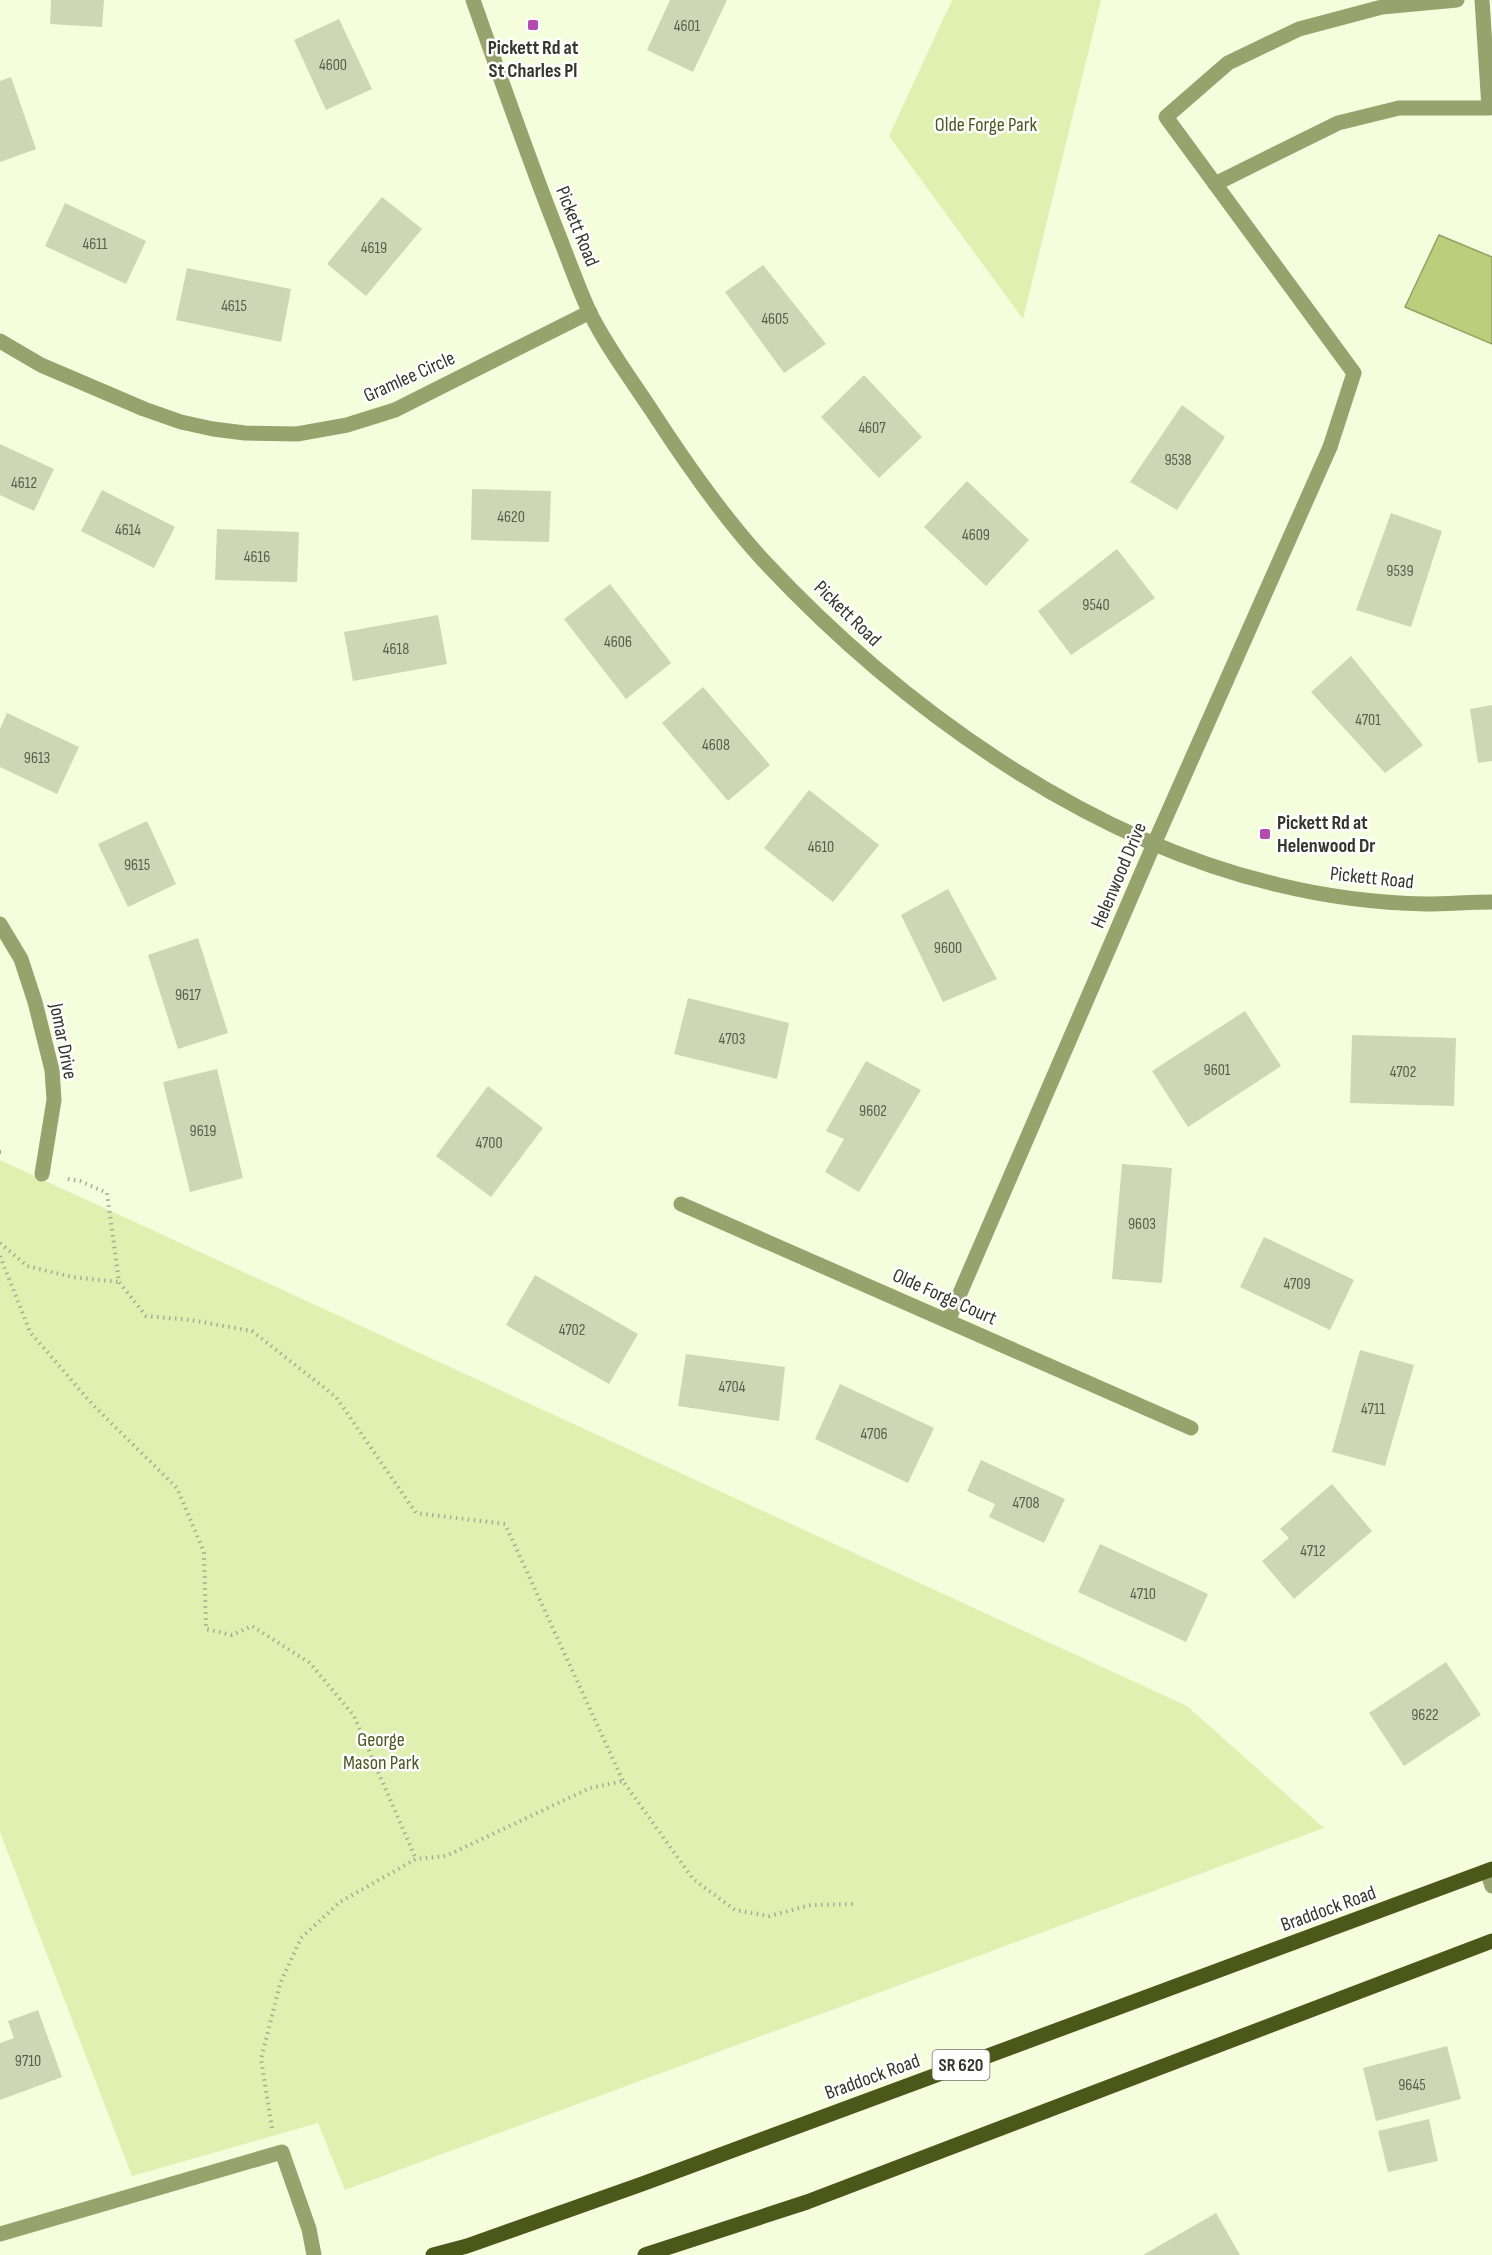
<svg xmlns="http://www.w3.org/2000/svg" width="1492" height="2255" font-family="'Sofia Sans Condensed',sans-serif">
<rect width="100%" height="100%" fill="#f5fedc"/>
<!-- green -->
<g fill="#e0f0b0">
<path d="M952,0H1101L1023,319L889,136Z"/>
<path d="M0,1160L1187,1706L1324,1828L345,2190L318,2123L132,2176L0,1832Z"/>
</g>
<!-- water -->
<path fill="#bbce7b" stroke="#92a163" stroke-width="1.5" d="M1439,235L1492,257V344L1405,307Z"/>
<!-- building -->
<g fill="#cdd6b5">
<path d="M51,0H104L102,27L50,24Z"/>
<path d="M670,0H727L693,72L647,50Z"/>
<path d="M339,19L372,89L326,110L294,40Z"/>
<path d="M11,77L36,149L0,162V81Z"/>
<path d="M382,197L422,229L366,296L327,264Z"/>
<path d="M65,203L146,241L126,284L45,246Z"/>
<path d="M763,265L826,344L784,373L725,292Z"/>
<path d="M187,268L291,289L281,342L176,320Z"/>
<path d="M864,375L922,437L879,478L821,417Z"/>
<path d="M1182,405L1225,437L1177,510L1130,482Z"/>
<path d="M0,444L54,469L34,511L0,495Z"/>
<path d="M967,481L1029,540L986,586L924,527Z"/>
<path d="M472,489L551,491L549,542L471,540Z"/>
<path d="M102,490L175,527L154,568L81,531Z"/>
<path d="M1391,513L1442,531L1411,627L1356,610Z"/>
<path d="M217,529L299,532L297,582L215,580Z"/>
<path d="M1117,549L1155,598L1071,655L1038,611Z"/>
<path d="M610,584L671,663L626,699L564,619Z"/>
<path d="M438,615L447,664L353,681L344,632Z"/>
<path d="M1351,656L1423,745L1385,773L1311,692Z"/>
<path d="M703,687L770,765L728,801L662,723Z"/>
<path d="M1492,705V761L1478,763L1470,709Z"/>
<path d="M7,713L79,747L57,794L0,767V729Z"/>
<path d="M809,790L879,845L833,902L764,848Z"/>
<path d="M147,821L176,884L128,907L98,844Z"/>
<path d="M948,889L997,979L943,1002L901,915Z"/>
<path d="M198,938L228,1033L178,1049L148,955Z"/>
<path d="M688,998L789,1023L777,1079L674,1054Z"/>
<path d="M1245,1011L1281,1066L1188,1127L1152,1071Z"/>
<path d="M1352,1035L1456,1038L1454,1106L1350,1103Z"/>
<path d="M866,1061L921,1090L859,1192L825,1172L844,1139L826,1131Z"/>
<path d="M217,1069L243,1178L190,1192L163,1082Z"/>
<path d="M488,1086L543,1128L491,1197L436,1156Z"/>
<path d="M1122,1164L1172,1168L1162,1283L1112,1279Z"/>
<path d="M1264,1237L1354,1280L1330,1330L1240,1287Z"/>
<path d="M535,1275L638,1334L609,1384L506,1325Z"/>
<path d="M1360,1350L1414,1365L1385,1466L1332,1452Z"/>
<path d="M686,1354L785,1367L779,1421L678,1406Z"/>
<path d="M840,1384L934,1428L908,1483L815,1439Z"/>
<path d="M981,1460L1065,1499L1044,1543L989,1517L995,1504L967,1491Z"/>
<path d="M1332,1484L1372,1531L1294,1599L1262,1561L1289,1538L1280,1529Z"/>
<path d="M1100,1544L1208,1594L1186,1642L1078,1592Z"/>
<path d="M1446,1662L1481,1715L1404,1766L1369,1713Z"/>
<path d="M38,2010L62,2077L0,2100V2043L14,2038L8,2021Z"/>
<path d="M1447,2046L1461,2099L1376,2121L1363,2068Z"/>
<path d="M1429,2119L1438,2161L1388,2172L1378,2131Z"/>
<path d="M1216,2213L1240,2255H1143Z"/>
</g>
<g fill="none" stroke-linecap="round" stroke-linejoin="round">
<!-- path -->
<g stroke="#a6ad94" stroke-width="4" stroke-dasharray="1.5 4.5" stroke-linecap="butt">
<path d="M0,1152H1"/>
<path d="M68,1179L80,1181L107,1193L119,1282L146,1316L191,1320L252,1331L336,1397L416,1513L505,1524L623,1781"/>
<path d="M0,1243L27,1266L72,1277L119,1282"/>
<path d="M0,1256L30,1332L93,1405L177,1488L204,1552L206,1629L232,1635L252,1626L310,1663L354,1716L416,1859"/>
<path d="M272,2128L261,2059L280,1984L301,1938L340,1902L416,1859L446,1856L590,1788L623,1781L693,1879L735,1910L769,1916L811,1905L856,1904"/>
</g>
<!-- lane -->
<g stroke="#96a36d" stroke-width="15">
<path d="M1215,184L1338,123L1399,108H1489L1482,0"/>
<path d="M1330,447L1354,373L1166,117L1228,63L1299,29L1382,7L1457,0"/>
</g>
<!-- street -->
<g stroke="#96a36d" stroke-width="15">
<path d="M473,0C501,79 528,158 559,236C569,261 578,287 589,311C606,346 631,379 652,411C685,462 721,514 762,559C898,705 1083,839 1279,885C1324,896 1379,903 1426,904C1448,904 1470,902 1492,902"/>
<path d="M0,341L41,365L144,409L181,422L213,429L245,433L297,434L347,425L395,410L590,312"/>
<path d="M0,924L21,959L35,1002L52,1070L54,1100L42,1174"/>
<path d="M681,1204L1191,1428"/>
<path d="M948,1321L1154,844L1330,447"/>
<path d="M1487,1871L1492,1886"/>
<path d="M0,2234L282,2152L309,2229L314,2255"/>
</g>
<!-- primary -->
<g stroke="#4c581a" stroke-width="15">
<path d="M433,2255L467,2246L642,2184L1492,1869"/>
<path d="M645,2255L807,2202L1492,1941"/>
</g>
</g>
<!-- markers -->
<g fill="#b44caf" stroke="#fff" stroke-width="2">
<rect x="527" y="19" width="12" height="12" rx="3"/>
<rect x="1259" y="828" width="12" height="12" rx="3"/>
</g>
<g text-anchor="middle" stroke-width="5" stroke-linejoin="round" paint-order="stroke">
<!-- number labels -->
<g font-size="16" fill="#5a5f4d">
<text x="687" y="31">4601</text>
<text x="333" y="70">4600</text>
<text x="95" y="249">4611</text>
<text x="374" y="253">4619</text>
<text x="234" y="311">4615</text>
<text x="775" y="324">4605</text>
<text x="872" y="433">4607</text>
<text x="1178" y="465">9538</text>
<text x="24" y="488">4612</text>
<text x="511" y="522">4620</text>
<text x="128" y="535">4614</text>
<text x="976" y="540">4609</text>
<text x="257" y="562">4616</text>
<text x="1400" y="576">9539</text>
<text x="1096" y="610">9540</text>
<text x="618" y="647">4606</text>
<text x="396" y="654">4618</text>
<text x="1368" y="725">4701</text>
<text x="716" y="750">4608</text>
<text x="37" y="763">9613</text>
<text x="821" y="852">4610</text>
<text x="137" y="870">9615</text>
<text x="948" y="953">9600</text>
<text x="188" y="1000">9617</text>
<text x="732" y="1044">4703</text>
<text x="1217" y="1075">9601</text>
<text x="1403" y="1077">4702</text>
<text x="873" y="1116">9602</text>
<text x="203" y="1136">9619</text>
<text x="489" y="1148">4700</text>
<text x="1142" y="1229">9603</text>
<text x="1297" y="1289">4709</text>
<text x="572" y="1335">4702</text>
<text x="732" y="1392">4704</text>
<text x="1373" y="1414">4711</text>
<text x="874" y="1439">4706</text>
<text x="1026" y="1508">4708</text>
<text x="1313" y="1556">4712</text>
<text x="1143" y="1599">4710</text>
<text x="1425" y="1720">9622</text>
<text x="28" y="2066">9710</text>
<text x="1412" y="2090">9645</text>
</g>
<!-- shield labels -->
<rect fill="#fff" stroke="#71736a" stroke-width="1.5" x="932.5" y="2050" width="57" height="30" rx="4.5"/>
<g font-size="18" font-weight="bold" fill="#34372a">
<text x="961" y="2071">SR 620</text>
</g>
<!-- poi labels -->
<g font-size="20" font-weight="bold" fill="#34372a" stroke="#fff">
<text x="533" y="54">Pickett Rd at<tspan x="533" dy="23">St Charles Pl</tspan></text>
<text x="1277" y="829" text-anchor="start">Pickett Rd at<tspan x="1277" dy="23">Helenwood Dr</tspan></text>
</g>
<!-- park labels -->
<g font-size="20" fill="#4d581e" stroke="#fff">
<text x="986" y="131">Olde Forge Park</text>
<text x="381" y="1746">George<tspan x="381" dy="23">Mason Park</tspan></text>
</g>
<!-- street labels -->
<g font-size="20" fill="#34372a" stroke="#fff">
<text transform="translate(578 226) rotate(68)" y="7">Pickett Road</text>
<text transform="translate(409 376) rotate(-24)" y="7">Gramlee Circle</text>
<text transform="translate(848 613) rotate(44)" y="7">Pickett Road</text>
<text transform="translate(1118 875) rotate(-67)" y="7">Helenwood Drive</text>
<text transform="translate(1372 877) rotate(6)" y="7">Pickett Road</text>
<text transform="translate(64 1041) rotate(79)" y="7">Jomar Drive</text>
<text transform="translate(945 1296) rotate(24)" y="7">Olde Forge Court</text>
<text transform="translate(1328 1908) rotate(-20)" y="7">Braddock Road</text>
<text transform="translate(872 2076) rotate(-20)" y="7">Braddock Road</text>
</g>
</g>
</svg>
